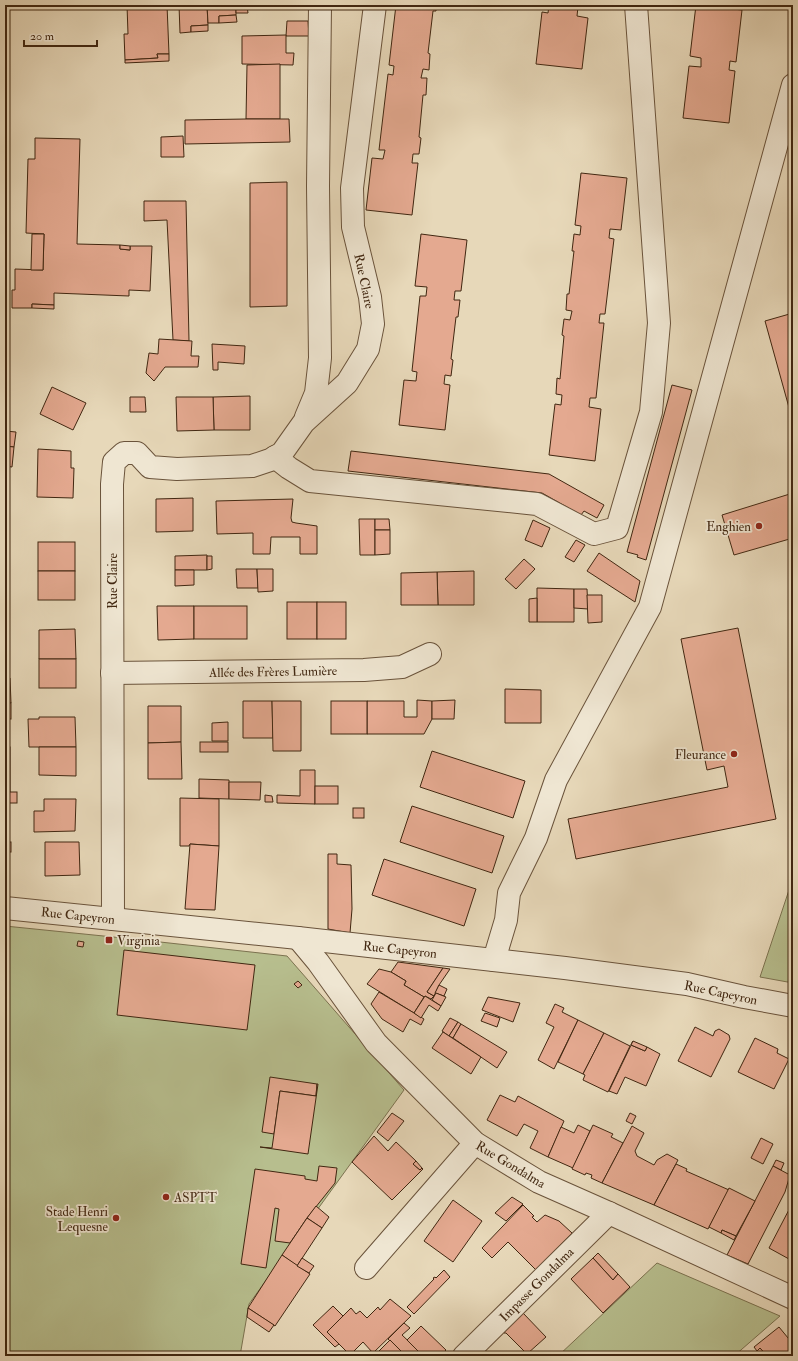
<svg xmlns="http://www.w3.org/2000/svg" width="798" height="1361" font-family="'IM FELL Double Pica',serif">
<rect width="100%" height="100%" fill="#e7d8b9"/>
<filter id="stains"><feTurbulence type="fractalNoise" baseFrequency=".005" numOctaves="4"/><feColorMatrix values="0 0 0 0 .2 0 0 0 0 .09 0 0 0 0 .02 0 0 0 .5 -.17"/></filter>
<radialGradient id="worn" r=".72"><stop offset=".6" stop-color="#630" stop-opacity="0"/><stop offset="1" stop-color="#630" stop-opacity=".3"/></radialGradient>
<!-- green -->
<g fill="#b7be8e" stroke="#7c7250">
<path d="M793,878V983L760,977Z"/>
<path d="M5,926L133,939L287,956L404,1090L249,1304L240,1356H5Z"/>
<path d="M657,1263L780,1316L734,1356H558Z"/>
</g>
<!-- building -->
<g fill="#e4a990" stroke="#412711">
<path d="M127,5H167L169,54H157L158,58L125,60L124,34H128Z"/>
<path d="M179,5H207L208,25L191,26V32L180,33Z"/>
<path d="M207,5H236V15L219,16V23H208Z"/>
<path d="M236,5H264L247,6L248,13H236Z"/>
<path d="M396,5H436V11H433L428,53L430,54L429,70L423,69L421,78H427L426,95H423L419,137L421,138L419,154H413L412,163H418L412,215L366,210L372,158L383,159L385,150H379L388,74L393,75L394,66L389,65Z"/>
<path d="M549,5H590L589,8L578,7L577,16L588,18L582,69L536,64L542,12L548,13Z"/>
<path d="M696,5L742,10L736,62L730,61L729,70L735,71L729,123L683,118L689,66L701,67V58L690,56Z"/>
<path d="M236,15L237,22L219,23V16Z"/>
<path d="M287,21H308L309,36H286Z"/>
<path d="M208,25V31L191,32V26Z"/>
<path d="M286,35V53H294L293,65L242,64V36Z"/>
<path d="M157,54H169V61L125,63V60L158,58Z"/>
<path d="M280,64V119H246L247,65Z"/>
<path d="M246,119H289L290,142L185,144V120Z"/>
<path d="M183,136L184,157H161V137Z"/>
<path d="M35,138L80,139L77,244L120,245V249L130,250V246H152L150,291L129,290V296L54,293V305L32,304V308H12V290H15V269L43,270L44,234L26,233L28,159H35Z"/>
<path d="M581,173L627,178L621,230L610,229L609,238L614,239L605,314H600L599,323H604L596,398H590L589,407L601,409L595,461L549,455L555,404L561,405L562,395L556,394L557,378L560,379L564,336L562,335L564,319L570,320L572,311L566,310L567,294H569L574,251H572L574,234L580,235L581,226L575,225Z"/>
<path d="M287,182V306L250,307V183Z"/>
<path d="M144,201H186L189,341L173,340L167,220L144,221Z"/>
<path d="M32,234H44L43,270H31Z"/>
<path d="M421,234L467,240L461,291H455L454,300H460L458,317H456L451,359L453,360L451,376L445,375L444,384L450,385L445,430L399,425L404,380L416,381L417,372L412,371L420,296H426L427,287L415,286Z"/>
<path d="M120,245L130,246V250L120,249Z"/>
<path d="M32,304L54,305V309L32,308Z"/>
<path d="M793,313V422L765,321Z"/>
<path d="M159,339L192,341L191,356H199L198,367H165L154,381L146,373L149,353L158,354Z"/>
<path d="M212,344L245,346L244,364L218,362V370H213Z"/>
<path d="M672,385L692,390L646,560L637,557L638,555L627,552Z"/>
<path d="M52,387L86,403L73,430L40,414Z"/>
<path d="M250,396V430H214L213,397Z"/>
<path d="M130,397H145L146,412H130Z"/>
<path d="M176,397H213L214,430L177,431Z"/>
<path d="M5,431L16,432L14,447L5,446Z"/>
<path d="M5,446L14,447L12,467L5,466Z"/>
<path d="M38,449L71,451V468H74L73,498L37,497Z"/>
<path d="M351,451L549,474L604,505L597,518L584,511L581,515L542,493L348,471Z"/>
<path d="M793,493V538L734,555L722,515Z"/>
<path d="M193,498V531L156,532V499Z"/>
<path d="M293,499L291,518L292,522L296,523L317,526V554H300V537H271L270,554H253V533L217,534L216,501Z"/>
<path d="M359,519H375V555H360Z"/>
<path d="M375,519H389L390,530H375Z"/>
<path d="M533,520L550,528L542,547L525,540Z"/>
<path d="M375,530H390V554L375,555Z"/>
<path d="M576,540L585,545L574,562L565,557Z"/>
<rect x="38" y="542" width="37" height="29"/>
<path d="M599,553L640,581L635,602L587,571Z"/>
<path d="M207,555V570H175V556Z"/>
<path d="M207,556H212V569L207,570Z"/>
<path d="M524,559L535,569L516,589L505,579Z"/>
<path d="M236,569H257L258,588H237Z"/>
<path d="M257,569H273V591L258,592Z"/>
<path d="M175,570H194V585L175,586Z"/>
<rect x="38" y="571" width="37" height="29"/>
<path d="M474,571V605H438L437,572Z"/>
<path d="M437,572L438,605H401V573Z"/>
<path d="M537,588L574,589V622H537Z"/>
<path d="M574,589H587L588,609L574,608Z"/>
<path d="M587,595H602V622L588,623Z"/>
<path d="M537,598V622H529V599Z"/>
<rect x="287" y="602" width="30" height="37"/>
<rect x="317" y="602" width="29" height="37"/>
<path d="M157,606H194V639L158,640Z"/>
<rect x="194" y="606" width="53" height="33"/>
<path d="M738,628L776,819L576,859L568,819L728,787L724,766L707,770L681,639Z"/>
<path d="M75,629L76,659H39V630Z"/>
<rect x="39" y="659" width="37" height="29"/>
<path d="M5,678H10L11,703H5Z"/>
<path d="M505,689L541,690V723H505Z"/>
<path d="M417,700L432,701V719L424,734H367V701H404V717H417Z"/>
<path d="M455,700L454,719H432V701Z"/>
<path d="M243,701H272L273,738H243Z"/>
<path d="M272,701H301V751H273Z"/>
<rect x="331" y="701" width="36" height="33"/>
<rect x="5" y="703" width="6" height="16"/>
<path d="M148,706H181V742L148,743Z"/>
<path d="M39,717H75L76,747H29L28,719H39Z"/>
<path d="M228,722V741H212V723Z"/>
<path d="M181,742L182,779H148V743Z"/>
<rect x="200" y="742" width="28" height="10"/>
<rect x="5" y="747" width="5" height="45"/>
<path d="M39,747H76V776L39,775Z"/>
<path d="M432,751L525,781L513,818L420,787Z"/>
<path d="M300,770H315V804L277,803V795L300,796Z"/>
<path d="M199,779L229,780V799L199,798Z"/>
<path d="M229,782H261L260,800L229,799Z"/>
<rect x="315" y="786" width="23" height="18"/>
<rect x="5" y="792" width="12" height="11"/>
<path d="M265,795L272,796L273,802H265Z"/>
<path d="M180,798L219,799V846L190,844L189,846H180Z"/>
<path d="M44,799H76L75,831L34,832V811H44Z"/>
<path d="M412,806L504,836L492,873L400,842Z"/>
<rect x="353" y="808" width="11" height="10"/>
<rect x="6" y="842" width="5" height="10"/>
<path d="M45,842H79L80,875L45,876Z"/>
<path d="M190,844L219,846L215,910L185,909Z"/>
<path d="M328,854H337V864L351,865L352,909L350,933L328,929Z"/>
<path d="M384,859L476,889L464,926L372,895Z"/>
<path d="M78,941L84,942L83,947L77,946Z"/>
<path d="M124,950L255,965L247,1030L117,1015Z"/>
<path d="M398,962L443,968L427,992L434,996L431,999L425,996L424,997L404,985L406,981L391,972Z"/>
<path d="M443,968L450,969L439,985L434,996L427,992Z"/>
<path d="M379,969L391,972L406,981L404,985L424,997L414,1013L367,984Z"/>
<path d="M298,981L302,985L298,988L294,984Z"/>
<path d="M439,985L447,989L444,996L435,993Z"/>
<path d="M379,992L424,1019L421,1025L410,1019L403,1032L382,1019L371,1004Z"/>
<path d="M436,993L446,997L441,1006L432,1000Z"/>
<path d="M425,996L441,1006L438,1011L429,1005L421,1018L414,1013Z"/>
<path d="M488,997L520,1003L513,1022L482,1010Z"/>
<path d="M555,1004L564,1008L562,1012L578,1020L554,1069L538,1060L554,1027L546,1023Z"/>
<path d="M485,1013L500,1018L497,1027L481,1021Z"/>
<path d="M450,1018L458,1022L449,1036L442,1031Z"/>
<path d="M578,1020L604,1033L583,1074L558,1062Z"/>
<path d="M458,1022L461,1024L453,1038L449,1036Z"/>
<path d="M461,1024L507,1052L497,1068L453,1038Z"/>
<path d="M695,1027L713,1036L715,1031L719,1029L729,1035L730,1039L711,1077L678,1061Z"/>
<path d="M443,1032L481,1057L471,1074L432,1048Z"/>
<path d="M604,1033L630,1046L608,1092L583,1080L585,1075L583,1074Z"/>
<path d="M755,1038L778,1049L777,1053L789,1059L774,1089L738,1072Z"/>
<path d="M633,1041L631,1045L645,1051L647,1047L660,1054L646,1086L625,1077L617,1094L609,1091Z"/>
<path d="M633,1041L647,1047L645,1051L631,1045Z"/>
<path d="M270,1077L317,1084L316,1096L280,1091L274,1134L262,1132Z"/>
<path d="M317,1084H318L308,1154L260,1147L272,1148L280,1091L316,1096Z"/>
<path d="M500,1095L515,1102L518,1096L564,1121L548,1157L530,1148L538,1131L524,1124L517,1136L487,1120Z"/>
<path d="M392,1113L404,1121L388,1141L377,1132Z"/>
<path d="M630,1113L636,1116L632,1124L626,1121Z"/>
<path d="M578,1125L590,1131L573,1168L548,1157L561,1127L574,1133Z"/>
<path d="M593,1125L613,1134L611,1137L623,1143L602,1183L591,1178L592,1175L586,1173L585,1175L572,1169Z"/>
<path d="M632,1126L644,1133L635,1151L637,1156L654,1165L657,1160L667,1154L678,1160L654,1205L602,1183Z"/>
<path d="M374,1136L388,1151L396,1142L416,1161L413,1164L420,1170L422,1168L423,1169L392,1200L352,1162Z"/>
<path d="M761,1138L773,1144L763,1164L751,1158Z"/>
<path d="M776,1160L784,1163L781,1170L773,1166Z"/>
<path d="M416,1161L422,1168L420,1170L413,1164Z"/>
<path d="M676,1164L687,1169L686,1171L729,1190L708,1229L654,1205Z"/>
<path d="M319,1166L337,1168L335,1183L307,1218L290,1243L275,1241L279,1209L275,1208L266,1268L241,1264L255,1169L305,1176V1179L317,1181Z"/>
<path d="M773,1166L790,1175L785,1192L748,1264L727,1255Z"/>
<path d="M729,1188L755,1201L736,1236L722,1230L721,1233L709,1227Z"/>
<path d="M512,1197L523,1204L506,1221L495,1213Z"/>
<path d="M453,1200L482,1221L453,1262L424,1241Z"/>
<path d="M793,1202V1251L789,1259L769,1248Z"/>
<path d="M523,1205L534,1216L532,1217L537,1222L545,1215L559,1221L572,1233L536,1270L508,1242L492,1258L482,1248Z"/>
<path d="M316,1206L329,1217L322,1228L307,1218Z"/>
<path d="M307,1218L322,1228L297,1266L282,1255Z"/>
<path d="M722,1230L736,1236L734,1240L721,1233Z"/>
<path d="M598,1253L618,1274L613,1280L593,1258Z"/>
<path d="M282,1255L310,1274L275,1326L248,1308Z"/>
<path d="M302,1258L314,1266L309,1273L297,1266Z"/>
<path d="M593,1258L613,1280L618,1274L630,1287L603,1313L571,1279Z"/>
<path d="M444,1270L450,1277L414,1314L407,1307L434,1279L433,1278L435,1277L436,1278Z"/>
<path d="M390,1299L411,1316L373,1353L363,1342L350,1355L327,1332L351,1308L356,1314L360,1311L367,1318L378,1307L380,1310Z"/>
<path d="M333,1306L343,1316L327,1332L339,1344L335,1347L313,1325Z"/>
<path d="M248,1308L274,1325L269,1332L247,1317Z"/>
<path d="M523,1313L546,1337L527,1354L506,1333H504L505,1332L504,1331Z"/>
<path d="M404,1323L410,1328L402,1335L422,1354L420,1356H405L388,1339Z"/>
<path d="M421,1326L446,1350L440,1356H423L407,1340Z"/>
<path d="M779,1327L793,1344V1356H767L760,1348L757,1351L754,1347Z"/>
<path d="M390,1340L403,1353L400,1356H374Z"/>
<path d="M760,1348L767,1356H761L757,1351Z"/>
</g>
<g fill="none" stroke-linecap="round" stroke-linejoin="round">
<defs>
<g id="minor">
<path d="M306,417L316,393L320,358L318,186L320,5"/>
<path d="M275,457L289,468L310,481L537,504L594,534L617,528L651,412L659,323L636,5"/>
<path d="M112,673L364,670L402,667L430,654"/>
<path d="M5,908L298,938L565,968L687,984L744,997L793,1006"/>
<path d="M113,919L112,484L114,462L124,453H137L150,467L177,469L252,466L270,460L282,453L304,422L347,383L368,349L373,324L370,297L353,227L352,188L375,5"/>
<path d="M298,938L318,962L376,1043L475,1143L539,1182L609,1213L793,1298"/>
<path d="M494,960L506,920L509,893L536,838L556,780L650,607L793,85"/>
<path d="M366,1268L475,1143"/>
<path d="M464,1356L609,1213"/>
</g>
</defs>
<!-- minor casing -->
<use href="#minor" stroke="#6a533b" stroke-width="24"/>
<!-- minor -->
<use href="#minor" stroke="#efe6d2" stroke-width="22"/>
</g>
<!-- markers -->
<g fill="#8f2418" stroke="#efe6d2" stroke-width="1.5">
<circle cx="759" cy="526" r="4"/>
<circle cx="734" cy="754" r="4"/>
<rect x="105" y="936" width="8" height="8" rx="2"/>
<circle cx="166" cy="1197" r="4"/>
<circle cx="116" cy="1218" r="4"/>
</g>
<g text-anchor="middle" stroke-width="3.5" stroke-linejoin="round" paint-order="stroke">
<!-- street labels -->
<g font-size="13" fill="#412711" stroke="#efe6d2">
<text transform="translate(365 281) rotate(78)" y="5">Rue Claire</text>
<text transform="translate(112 581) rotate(-90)" y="5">Rue Claire</text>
<text transform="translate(273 671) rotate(-1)" y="5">Allée des Frères Lumière</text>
<text transform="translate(78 915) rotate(6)" y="5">Rue Capeyron</text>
<text transform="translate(400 949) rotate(6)" y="5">Rue Capeyron</text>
<text transform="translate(721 992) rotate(12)" y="5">Rue Capeyron</text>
<text transform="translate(511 1164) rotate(31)" y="5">Rue Gondalma</text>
<text transform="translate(536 1284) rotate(-45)" y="5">Impasse Gondalma</text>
</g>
<!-- poi labels -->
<g font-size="13" fill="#412711" stroke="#efe6d2" text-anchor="end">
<text x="751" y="531">Enghien</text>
<text x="726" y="759">Fleurance</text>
<text x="117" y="945" text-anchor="start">Virginia</text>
<text x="174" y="1202" text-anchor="start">ASPTT</text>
<text x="108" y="1216">Stade Henri<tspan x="108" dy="15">Lequesne</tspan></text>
</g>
</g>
<!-- margin -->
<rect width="798" height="1361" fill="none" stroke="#e7d8b9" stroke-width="20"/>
<rect x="6" y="6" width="786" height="1349" fill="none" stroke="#412711" stroke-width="2"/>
<rect x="10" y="10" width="778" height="1341" fill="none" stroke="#412711"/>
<!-- scale -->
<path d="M24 40v6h73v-6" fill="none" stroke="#412711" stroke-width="2"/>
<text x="30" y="40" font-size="12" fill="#412711" stroke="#efe6d2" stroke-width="3" paint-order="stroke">20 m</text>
<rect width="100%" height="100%" filter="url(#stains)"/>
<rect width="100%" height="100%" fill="url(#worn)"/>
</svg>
